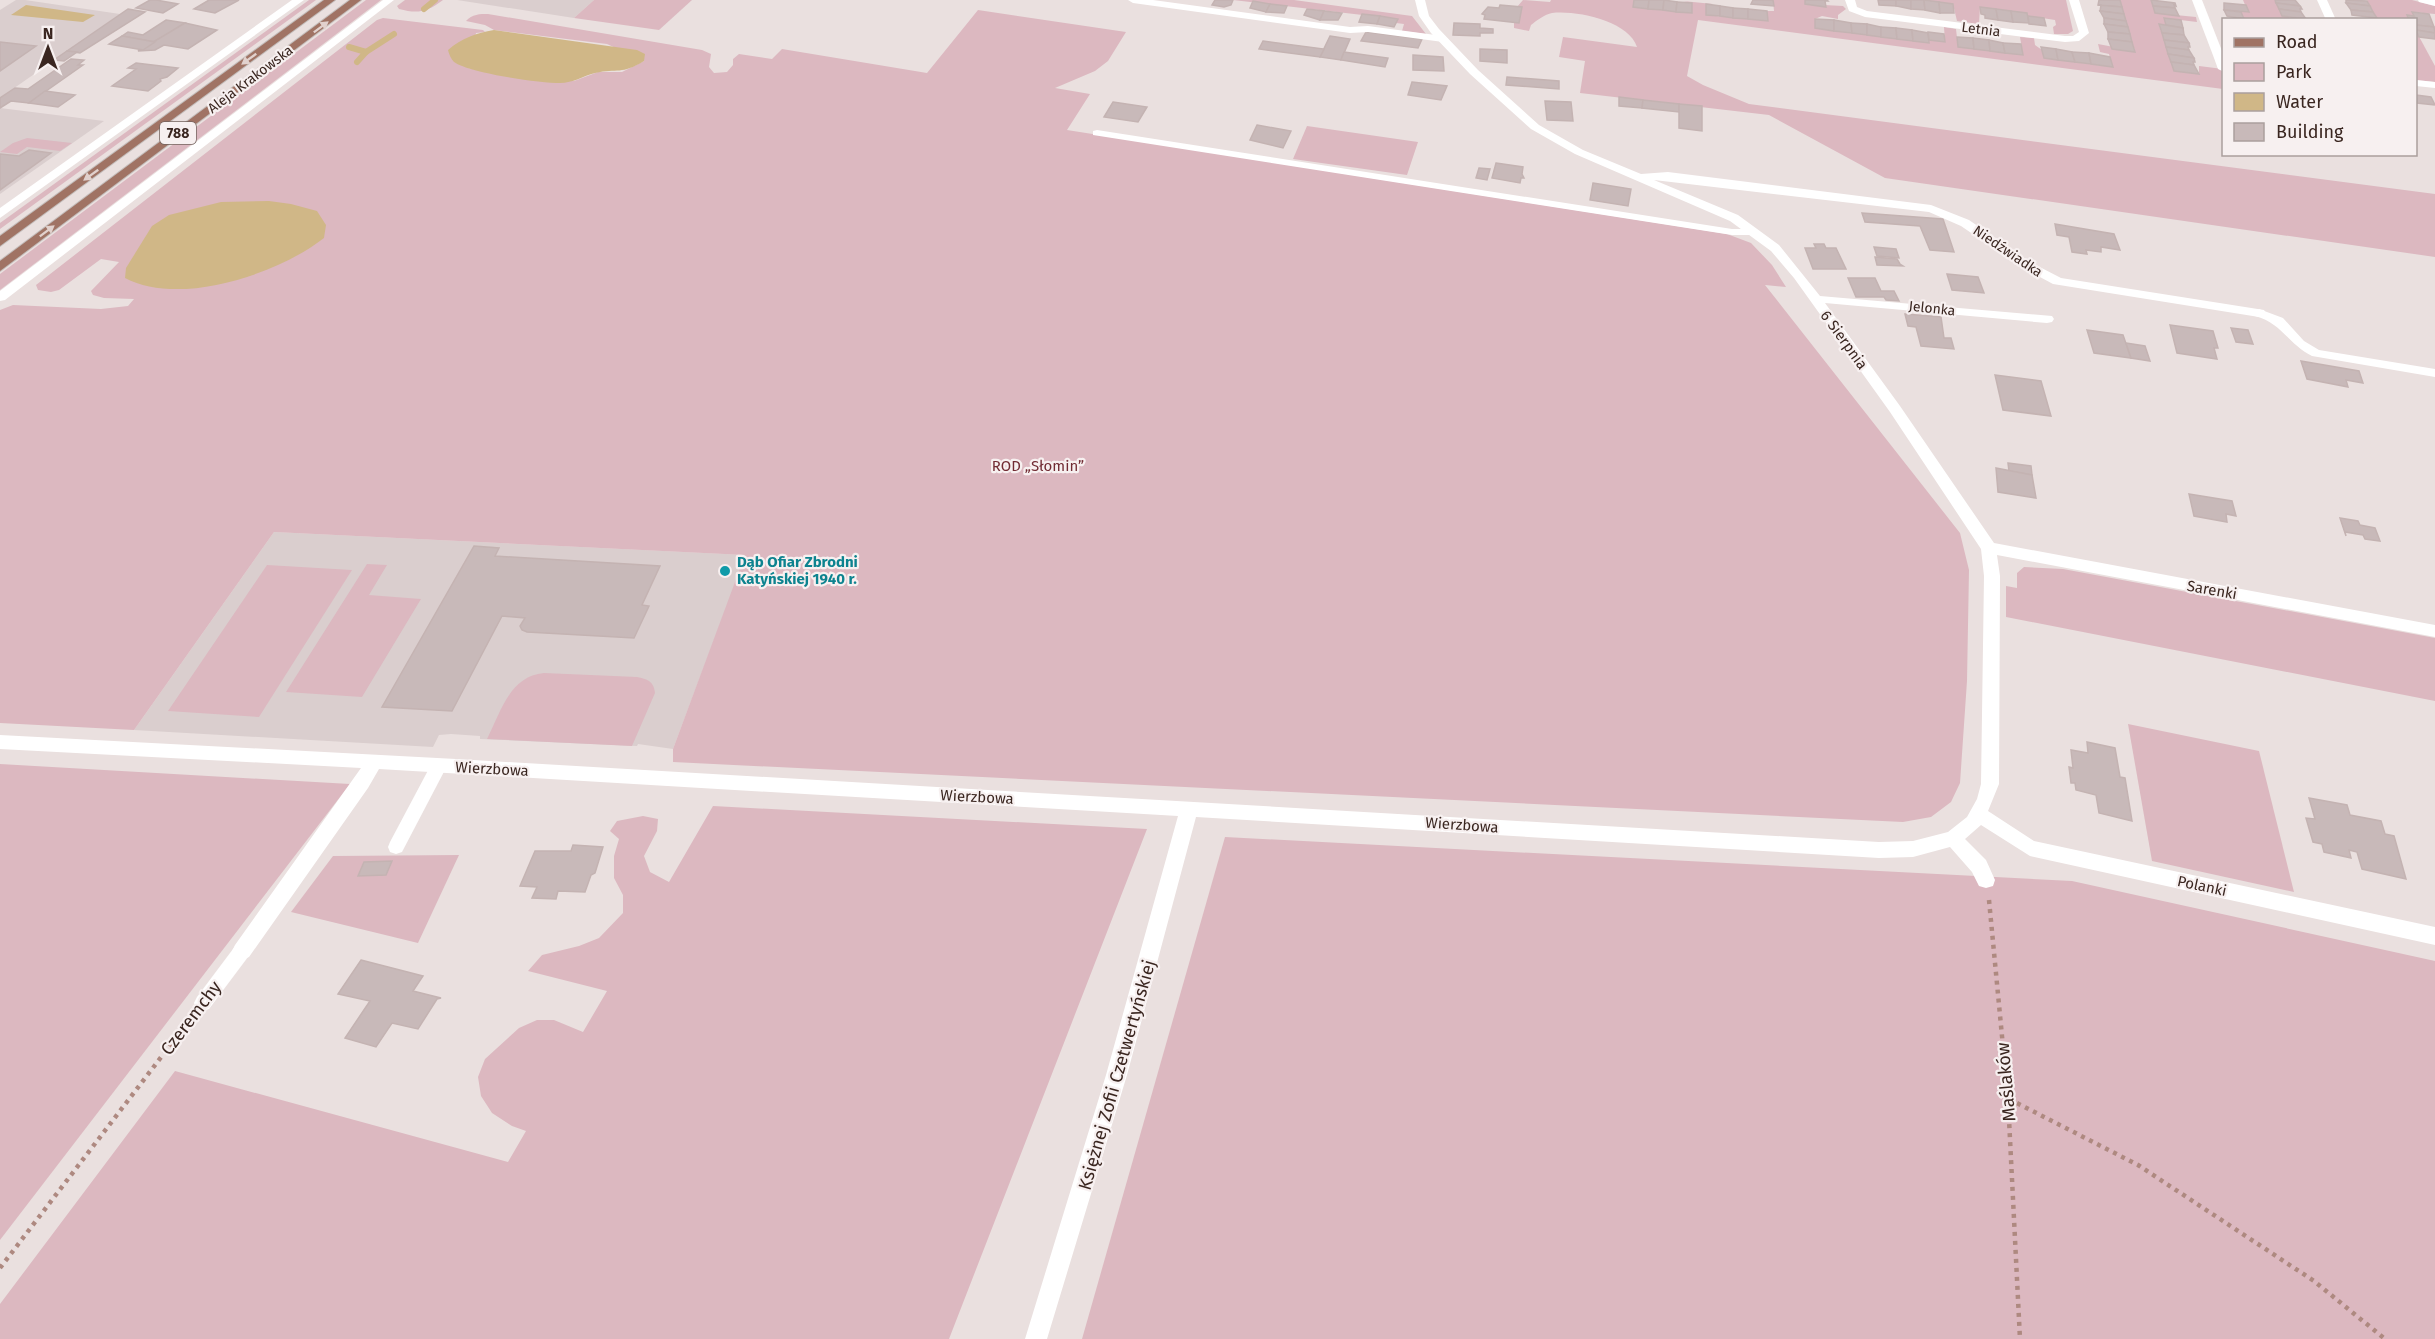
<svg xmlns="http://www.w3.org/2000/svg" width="2435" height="1339" font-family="'Fira Sans',sans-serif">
<rect width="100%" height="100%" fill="#eae0df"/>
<!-- built -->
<g fill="#dacece">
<path d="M16,0H25L120,14L0,98V10Z"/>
<path d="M457,0H594L574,18Z"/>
<path d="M0,108L104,121L0,194Z"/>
<path d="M274,532L746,555L673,749L638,744L637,746L480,739V736L451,734L439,735L433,747L134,730Z"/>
</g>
<!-- green -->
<g fill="#dcb8c0">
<path d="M309,0H316L0,229V223Z"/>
<path d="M366,0H381L0,290V274Z"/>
<path d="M405,0H443C427,12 418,14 399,9L397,6Z"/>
<path d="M594,0H692L659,30L574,18Z"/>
<path d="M1233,0H1294L1412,16L1426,34L1402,31L1404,24L1396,23L1397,19Z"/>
<path d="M1523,0L1550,2L1551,0H1634L1633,7L1692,13V3L1683,1L1713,4L1706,5V15L1767,21V11H1774L1773,0H1805V4L1843,6L1846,9L1838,15V19L1822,16L1815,19V28L1929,43V40L1945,42L1944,27L1956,29L1958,47L2023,55L2020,37L2034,38L2035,45L2042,50L2044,58L2112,67L2109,54L2100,52L2098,44L2135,51L2120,1L2117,0H2151L2155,13L2196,17L2197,22L2164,18L2166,25H2159L2174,70L2199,74V66L2223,69V89L1698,20L1687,76L1703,85L1749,104L2435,194V257L1885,178L1769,115L1580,93L1585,61L1559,57L1563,37L1637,47C1629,21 1576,10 1552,13C1545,14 1536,21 1531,25L1529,31L1514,28V22H1519L1522,8L1517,7Z"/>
<path d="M1922,0H2066L2073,31L2068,34H2054L2053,27L2056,25L2055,20L2028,16L2027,13L1980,7L1979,24L1957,21L1953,4Z"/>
<path d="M2243,0H2275L2282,16L2289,17L2290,19H2244L2241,12H2248Z"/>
<path d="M2367,0H2412L2435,6V14L2413,12L2414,16L2407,15L2409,19H2377Z"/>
<path d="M978,10L1126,32L1108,61L1095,71L1055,88L1090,94L1067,130L1727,234L1751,243L1772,265L1786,287L1765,285L1960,533L1969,570L1967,681L1960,783L1951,802L1931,817L1903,822L673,762V749L745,555L274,532L134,730L0,723V310L13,305L101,309L128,306L134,299L104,298L93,295L91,291L119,262L101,259L59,290L51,292L38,290L36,285L377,20L383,18L483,30L485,32L476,33L468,68L511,77L574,81L598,72H622L644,61L607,44L494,30L485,25L466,21C472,14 480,14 488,14L702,50L711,54L709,67L714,73L727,72L733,65V59L739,54L772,59L782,49L927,73Z"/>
<path d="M2416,31L2435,66V82L2416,80Z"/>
<path d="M1307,126L1418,142L1407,175L1293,159Z"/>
<path d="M27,138L72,143L60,151L27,147L17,154L0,152L13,143Z"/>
<path d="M367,564L387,565L369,595L421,599L362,697L286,692Z"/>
<path d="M267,565L352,570L259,717L168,711Z"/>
<path d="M2024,567L2063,569L2435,638V701L2006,617V586L2017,588V573Z"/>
<path d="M544,673L637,677C647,679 654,681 655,693L632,746L487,739C501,711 510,676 544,673Z"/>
<path d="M2128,724L2259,751L2294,892L2152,861Z"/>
<path d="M0,764L350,784L0,1240Z"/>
<path d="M713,806L1147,829L949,1339H0V1304L175,1071L508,1162L526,1131L512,1126L492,1113L481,1096L478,1077L485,1059L519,1028L537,1020H554L583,1032L607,991L528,971L542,955L579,946L599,938L623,913V895L614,878V856L619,839L610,831L617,821L643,816L658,819L657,831L644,856L650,872L669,882Z"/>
<path d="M1225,837L2072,881L2435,961V1339H1082Z"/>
<path d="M459,855L418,943L291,912L333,856Z"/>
</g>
<!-- water -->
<g fill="#d0b787">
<path d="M26,5L95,15L83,22L11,15Z"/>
<path d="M494,30L637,50L645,54L644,61C621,75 618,68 595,73C583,76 573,83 560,83C539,83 469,73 454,62C451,59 449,54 448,50C462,38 476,33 494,30Z"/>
<path d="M269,201L291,204L317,211L326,225L324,238C278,274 180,307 125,278L126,268L152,226L169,215L221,202Z"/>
</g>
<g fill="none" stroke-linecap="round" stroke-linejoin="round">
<!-- stream -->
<g stroke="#d0b787" stroke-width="6">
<path d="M424,9L435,0"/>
<path d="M349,47L366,52L357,62"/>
<path d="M366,52L394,34"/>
</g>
</g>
<!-- building -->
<g fill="#c8b9b9" stroke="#c4b3b2" stroke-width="1.5">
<path d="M150,0H156L178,4L163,13L136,8Z"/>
<path d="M209,0H239L215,13L194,9Z"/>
<path d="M1215,0H1233L1231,5L1224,7L1212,5Z"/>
<path d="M1634,0H1649L1648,9L1633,7Z"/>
<path d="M1649,0H1664L1663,10L1648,9Z"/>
<path d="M1664,0L1677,2L1676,12L1663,10Z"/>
<path d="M1753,0H1773L1774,6L1751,4Z"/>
<path d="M1805,0H1827L1828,1H1825L1826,7L1805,4Z"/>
<path d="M1878,0H1896V6L1879,5Z"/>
<path d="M1896,0H1911V9L1896,6Z"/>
<path d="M1911,0H1924L1925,10L1911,9Z"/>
<path d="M1924,0L1939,2L1940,13L1925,10Z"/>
<path d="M2099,0H2120L2122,7L2098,5Z"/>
<path d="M2151,0L2175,3L2176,6L2174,5L2175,8L2153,6Z"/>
<path d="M2275,0H2295L2300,6L2276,3Z"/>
<path d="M2346,0L2367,1L2370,6L2346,3Z"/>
<path d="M1253,1L1270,4L1266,12L1250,8Z"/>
<path d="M1677,2L1692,3V13L1676,12Z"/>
<path d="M1939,2L1953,4L1954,13H1940Z"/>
<path d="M2224,3L2246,5L2249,12L2224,10Z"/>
<path d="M2276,3L2300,6L2302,9H2300L2301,12L2279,9Z"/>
<path d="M2346,3L2370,6L2373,12L2351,10Z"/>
<path d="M1270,4L1287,6L1284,13L1266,12Z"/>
<path d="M1706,4L1720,6V16L1706,15Z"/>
<path d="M1500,5L1522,7L1519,23L1484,19L1485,15L1482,14L1488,7L1499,8Z"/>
<path d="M2099,5H2098L2122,7L2124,14L2100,11L2101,5Z"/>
<path d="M1720,6L1733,8V18L1720,16Z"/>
<path d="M2153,6L2175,8L2179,16L2155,13Z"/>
<path d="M1980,7L1996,9L1998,20L1985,18V15L1981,14Z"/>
<path d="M1733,8L1748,9V19L1733,18Z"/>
<path d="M128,9L145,12L80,53L67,51Z"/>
<path d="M1307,9L1324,11L1320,20L1304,15Z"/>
<path d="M1748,9L1767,11L1768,21L1748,19Z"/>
<path d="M1996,9L2011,11L2013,22L1998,20Z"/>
<path d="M2279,9L2301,12L2306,19L2282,16Z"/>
<path d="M2224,10L2241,12L2244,19L2227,16Z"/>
<path d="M2351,10L2373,12L2377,18L2352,15Z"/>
<path d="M1324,11L1342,13L1338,20H1320Z"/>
<path d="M2011,11L2027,13L2029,23L2013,22Z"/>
<path d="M2100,11L2124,14L2126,21L2104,18Z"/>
<path d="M2412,12L2429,14L2434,27L2416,25V20H2409L2407,15L2414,16Z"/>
<path d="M1362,14L1380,16L1377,24L1359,22Z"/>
<path d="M1380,16L1398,19L1394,27L1377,24Z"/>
<path d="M2028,16L2044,18L2046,26L2029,24Z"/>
<path d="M2104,18L2126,21L2128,27L2104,24Z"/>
<path d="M2164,18L2181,20L2183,28L2166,25Z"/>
<path d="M1815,19L1834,20V31L1815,28Z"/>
<path d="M166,20L185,23L155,42L122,36L128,32L143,35Z"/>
<path d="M1834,20L1851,23L1852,33L1834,31Z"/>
<path d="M185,23L217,30L188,49L164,45L155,50L138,51Z"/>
<path d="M1454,23L1480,24V28L1493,29V33H1480V36L1453,35Z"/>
<path d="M1851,23L1867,24V35L1852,33Z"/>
<path d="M1867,24L1881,27V37L1867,35Z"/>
<path d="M2104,24L2128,27L2130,34L2108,32Z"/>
<path d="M2159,24L2183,28L2184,35L2162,33Z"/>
<path d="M2416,25L2434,27L2435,33L2416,30Z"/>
<path d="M1881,27L1896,28L1897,39L1881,37Z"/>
<path d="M1896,28L1912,30L1913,41L1897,39Z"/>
<path d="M1912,30L1928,33L1929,43L1913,41Z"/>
<path d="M2416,30L2435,33V39L2419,37Z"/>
<path d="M1366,32L1422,39L1418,48L1361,41Z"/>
<path d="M1928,32L1944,34L1945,42L1929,40Z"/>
<path d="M2108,32L2130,34L2132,42L2108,39Z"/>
<path d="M2162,33L2184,35L2189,43L2164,40Z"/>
<path d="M122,36L155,42L143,50L109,44Z"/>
<path d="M1330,36L1350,39L1341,60L1320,57Z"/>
<path d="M1957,37L1973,38L1974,49L1958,47Z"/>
<path d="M1973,38L1989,40L1990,51L1974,49Z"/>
<path d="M2108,39L2132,42L2135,52L2112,49Z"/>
<path d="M1989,40L2003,43L2005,53L1990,51Z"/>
<path d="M2164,40L2189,43L2190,47H2188L2189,50L2166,47Z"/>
<path d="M1263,41L1324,49L1320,57L1259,49Z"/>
<path d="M0,42L36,46L0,71Z"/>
<path d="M2003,43L2021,44L2023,55L2005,53Z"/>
<path d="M2041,47L2056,49L2058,60L2044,58Z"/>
<path d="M2166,47L2189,50L2194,58L2168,54Z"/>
<path d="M1480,49L1507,50V63L1480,61Z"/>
<path d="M2056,49L2072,52L2075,62L2058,60Z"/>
<path d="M67,51L77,52L64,61L54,60Z"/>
<path d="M1344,52L1388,58L1385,67L1341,60Z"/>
<path d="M2072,52L2089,53L2091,64L2075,62Z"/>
<path d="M2089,53L2110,57L2113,67L2091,64Z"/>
<path d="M2168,54L2194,58L2195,62H2193L2194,65L2171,62Z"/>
<path d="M1413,55L1443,57L1444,71L1413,70Z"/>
<path d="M71,59L84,60L78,65H83L29,103L11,101L0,108V98L15,88L28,89Z"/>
<path d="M2171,62L2194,65L2199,74L2174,71Z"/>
<path d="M136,63L178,68L167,77L160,79L161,81L148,91L112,86L136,69L128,68Z"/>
<path d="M1507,77L1559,81V89L1506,85Z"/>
<path d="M1412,82L1447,86L1441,100L1408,95Z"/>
<path d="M45,91L75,95L58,107L29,103Z"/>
<path d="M2416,95L2431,97L2435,105L2417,103Z"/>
<path d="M1619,97L1643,100L1642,108L1619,106Z"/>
<path d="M1643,100L1679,104V112L1642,108Z"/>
<path d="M1545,101L1571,102L1573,121L1547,120Z"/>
<path d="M1113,102L1147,107L1138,122L1104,117Z"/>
<path d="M1679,104L1702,106V131L1679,128Z"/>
<path d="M1257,125L1291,131L1283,148L1250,140Z"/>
<path d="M29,150L51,153L0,190V154L19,156Z"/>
<path d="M1496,163L1523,167L1522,174L1524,178H1521L1520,183L1492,178Z"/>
<path d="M1479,168L1490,169L1487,180L1476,178Z"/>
<path d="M1593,183L1631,189L1628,206L1590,200Z"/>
<path d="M1862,213L1943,219L1954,252L1930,250L1920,226L1865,222Z"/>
<path d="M2055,224L2114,234L2120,250L2101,247V252L2086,250L2087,254L2072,252L2069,237L2057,235Z"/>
<path d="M1814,244H1824L1826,248H1836L1846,269H1813L1805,248H1816Z"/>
<path d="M1874,247L1896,249L1899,258L1877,256Z"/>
<path d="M1875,257L1897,259L1900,264L1903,266L1877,265Z"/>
<path d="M1947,274L1978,277L1984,293L1952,290Z"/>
<path d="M1848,278H1875L1881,291H1894L1899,301L1886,300L1884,297H1856Z"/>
<path d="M1905,314L1941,317L1944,338H1951L1954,349L1921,346L1916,327L1908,326Z"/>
<path d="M2170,325L2213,331L2218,348H2214L2217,359L2177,353Z"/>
<path d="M2231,328L2248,330L2253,344L2236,342Z"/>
<path d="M2087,330L2123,335L2131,358L2094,353Z"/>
<path d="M2126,343L2145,346L2150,361L2131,358Z"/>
<path d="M2301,361L2359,371L2363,383L2346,380L2348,387L2307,379Z"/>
<path d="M1995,375L2041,381L2051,416L2003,410Z"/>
<path d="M2008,463L2031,466L2032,475L2009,471Z"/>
<path d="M1996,468L2032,475L2036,498L1998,492Z"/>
<path d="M2189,494L2232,501L2236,516L2226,514L2227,522L2194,516Z"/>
<path d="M2340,518L2358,521L2360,525L2375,528L2380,541L2365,539L2363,535L2345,532L2346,536Z"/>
<path d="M474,546L499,548L495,556L660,566L642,605L649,606L634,638L527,632L522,630L520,626L525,618L502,616L452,711L382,707Z"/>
<path d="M2087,742L2115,748L2120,777L2125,778L2132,821L2099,813L2096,795L2076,790L2075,783H2071L2069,767L2073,768L2071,750L2088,753Z"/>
<path d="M2309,798L2347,805L2350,815L2381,821L2385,834L2394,836L2406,879L2362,869L2357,852L2349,850L2351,858L2324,852L2322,844L2313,842L2306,818L2315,819Z"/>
<path d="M573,845L603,847L595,873L591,875L585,892L558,891L556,899L532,898L537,887L520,886L535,851H571Z"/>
<path d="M392,861L386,875L358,876L364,862Z"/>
<path d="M361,960L423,976L413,991L441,998L437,999L418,1029L392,1023L376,1047L345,1038L370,1001L338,994Z"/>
</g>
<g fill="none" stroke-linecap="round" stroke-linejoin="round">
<defs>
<g id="primary">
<path d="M324,0H335L0,246V236Z"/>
<path d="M350,0H361L0,271V261Z"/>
</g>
</defs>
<!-- primary casing -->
<use href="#primary" stroke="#c4bebc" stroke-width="2"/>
<!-- path -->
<g stroke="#ae8980" stroke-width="4.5" stroke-dasharray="4 5" stroke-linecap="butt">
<path d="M1989,900L2008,1099L2020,1339"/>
<path d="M2009,1099L2138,1165L2314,1281L2385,1339"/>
<path d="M0,1268L191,1018"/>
</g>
<!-- service -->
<g fill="#fff" fill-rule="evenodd">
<path d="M1128,0H1153L1350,27L1368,26L1443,36L1448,39L1443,42L1368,32L1350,33L1133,3Z"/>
<path d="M2219,55L2224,58V72L2218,69L2214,58Z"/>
<path d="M1097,130L1732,229H1754L1760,232L1754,235H1732L1093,135V131Z"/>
<path d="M2259,309L2283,318L2304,341L2319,350L2435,369V377L2312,356C2288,344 2282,323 2255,316L2253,313Z"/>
<path d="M439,759L445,761L447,766L402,852L396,854L390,852L388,847L390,842L433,761Z"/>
<path d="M242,943L248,945L251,951L248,957L209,1009L203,1011L197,1009L194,1003L197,997L236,945Z"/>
</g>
<!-- minor -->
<g fill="#fff" fill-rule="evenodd">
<path d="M292,0H304L0,218V208Z"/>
<path d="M383,0H394L5,300L0,301V291Z"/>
<path d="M1415,0H1425L1429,16L1439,29L1478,70L1539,125L1583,150L1641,174L1668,172L1931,205L1969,220L2030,262L2061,278L2264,310L2266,313L2259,317L2053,284L2021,267L1961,226L1929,212L1654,180L1738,215L1779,245L1820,296L2052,316L2054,319L2052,322L2047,323L1825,303L1900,406L1994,543L2435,625V637L1997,555L2000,576L1999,784L1988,811L2034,841L2435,927V945L2030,856L1981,825L1965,839L1986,860L1995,880L1993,886L1986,888L1979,886L1972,872L1950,847L1913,857L1879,858L1196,817L1127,1075L1047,1339H1025L1106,1075L1178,816L379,769L368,788L249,957L242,960L235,957L232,951L235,945L361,768L0,749V735L456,759L1879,842L1913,841L1948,832L1967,817L1977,799L1981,784L1984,576L1981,549L1890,412L1794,278L1771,251L1730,221L1575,154L1531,129L1470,74L1431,33L1419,16Z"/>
<path d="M1845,0H1855L1857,7L1867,11L2065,36H2073L2079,32L2069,0H2079L2089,33L2079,41L2065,42L1865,17L1849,11Z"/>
<path d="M2192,0H2202L2224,56V62L2214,58Z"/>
<path d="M2317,0H2327L2336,20H2326Z"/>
<path d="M2418,0H2435V6L2419,2Z"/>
<path d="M2416,80L2435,82V88L2416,86Z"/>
</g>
<!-- primary -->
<use href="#primary" fill="#a07364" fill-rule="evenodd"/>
</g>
<!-- one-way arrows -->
<defs><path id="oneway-solid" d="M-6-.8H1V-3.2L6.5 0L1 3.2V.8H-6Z" transform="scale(1.5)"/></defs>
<g fill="#e1d1cd">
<use href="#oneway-solid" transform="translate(321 27) rotate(-37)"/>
<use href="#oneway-solid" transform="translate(249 59) rotate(144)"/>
<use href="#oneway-solid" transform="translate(91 175) rotate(144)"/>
<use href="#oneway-solid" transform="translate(47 231) rotate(-37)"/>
</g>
<!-- markers -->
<circle fill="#0f9aa8" stroke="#f7f0f0" stroke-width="2" cx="725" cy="571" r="6"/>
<g text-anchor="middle" stroke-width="4.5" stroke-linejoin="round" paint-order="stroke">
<!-- far-street labels -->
<g font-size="14" fill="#3a2620" stroke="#f7f0f0">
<text transform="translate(1981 29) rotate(7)" y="5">Letnia</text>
<text transform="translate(250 79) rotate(-37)" y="5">Aleja Krakowska</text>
<text transform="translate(2008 251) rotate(34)" y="5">Niedźwiadka</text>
<text transform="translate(1932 308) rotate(6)" y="5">Jelonka</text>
</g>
<!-- shield labels -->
<rect fill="#f7f0f0" stroke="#73635e" stroke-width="1.5" x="160" y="122" width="36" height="22" rx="4.5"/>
<g font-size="14" font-weight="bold" fill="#3a2620">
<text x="178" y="138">788</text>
</g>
<!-- street labels -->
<g font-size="15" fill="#3a2620" stroke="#f7f0f0">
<text transform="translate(1844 340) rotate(54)" y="5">6 Sierpnia</text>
<text transform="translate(2212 590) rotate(10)" y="5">Sarenki</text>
<text transform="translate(492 769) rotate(3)" y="5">Wierzbowa</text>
<text transform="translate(977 797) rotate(3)" y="5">Wierzbowa</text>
<text transform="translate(1462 825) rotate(4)" y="5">Wierzbowa</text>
<text transform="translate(2202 886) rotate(12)" y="5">Polanki</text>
</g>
<!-- park labels -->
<g font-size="15" fill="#712b33" stroke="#f7f0f0">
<text x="1038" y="471">ROD „Słomin”</text>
</g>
<!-- culture labels -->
<g font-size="15" font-weight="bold" fill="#0d838f" stroke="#f7f0f0" text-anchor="start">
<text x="737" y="567">Dąb Ofiar Zbrodni<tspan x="737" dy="17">Katyńskiej 1940 r.</tspan></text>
</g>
<!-- near-street labels -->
<g font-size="18" fill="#3a2620" stroke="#f7f0f0">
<text transform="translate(191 1018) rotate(-53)" y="6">Czeremchy</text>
<text transform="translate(1117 1075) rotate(-74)" y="6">Księżnej Zofii Czetwertyńskiej</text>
<text transform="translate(2006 1082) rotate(-95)" y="6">Maślaków</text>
</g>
</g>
<!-- legend -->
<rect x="2222" y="18" width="195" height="138" fill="#f7f0f0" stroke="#ab9f9d" stroke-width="1.5"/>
<rect x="2234" y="38" width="30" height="9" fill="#a07364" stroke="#ab9f9d" stroke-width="1.5"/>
<text x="2276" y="48" font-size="18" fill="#3a2620">Road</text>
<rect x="2234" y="63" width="30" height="18" fill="#dcb8c0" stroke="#ab9f9d" stroke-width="1.5"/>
<text x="2276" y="78" font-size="18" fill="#3a2620">Park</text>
<rect x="2234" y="93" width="30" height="18" fill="#d0b787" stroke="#ab9f9d" stroke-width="1.5"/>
<text x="2276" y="108" font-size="18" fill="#3a2620">Water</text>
<rect x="2234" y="123" width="30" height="18" fill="#c8b9b9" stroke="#ab9f9d" stroke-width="1.5"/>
<text x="2276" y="138" font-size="18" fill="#3a2620">Building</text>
<!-- north arrow -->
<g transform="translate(48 48)" stroke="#f7f0f0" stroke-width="4.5" paint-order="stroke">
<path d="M0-4.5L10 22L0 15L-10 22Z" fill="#3a2620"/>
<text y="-9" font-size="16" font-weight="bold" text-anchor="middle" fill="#3a2620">N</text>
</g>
</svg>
